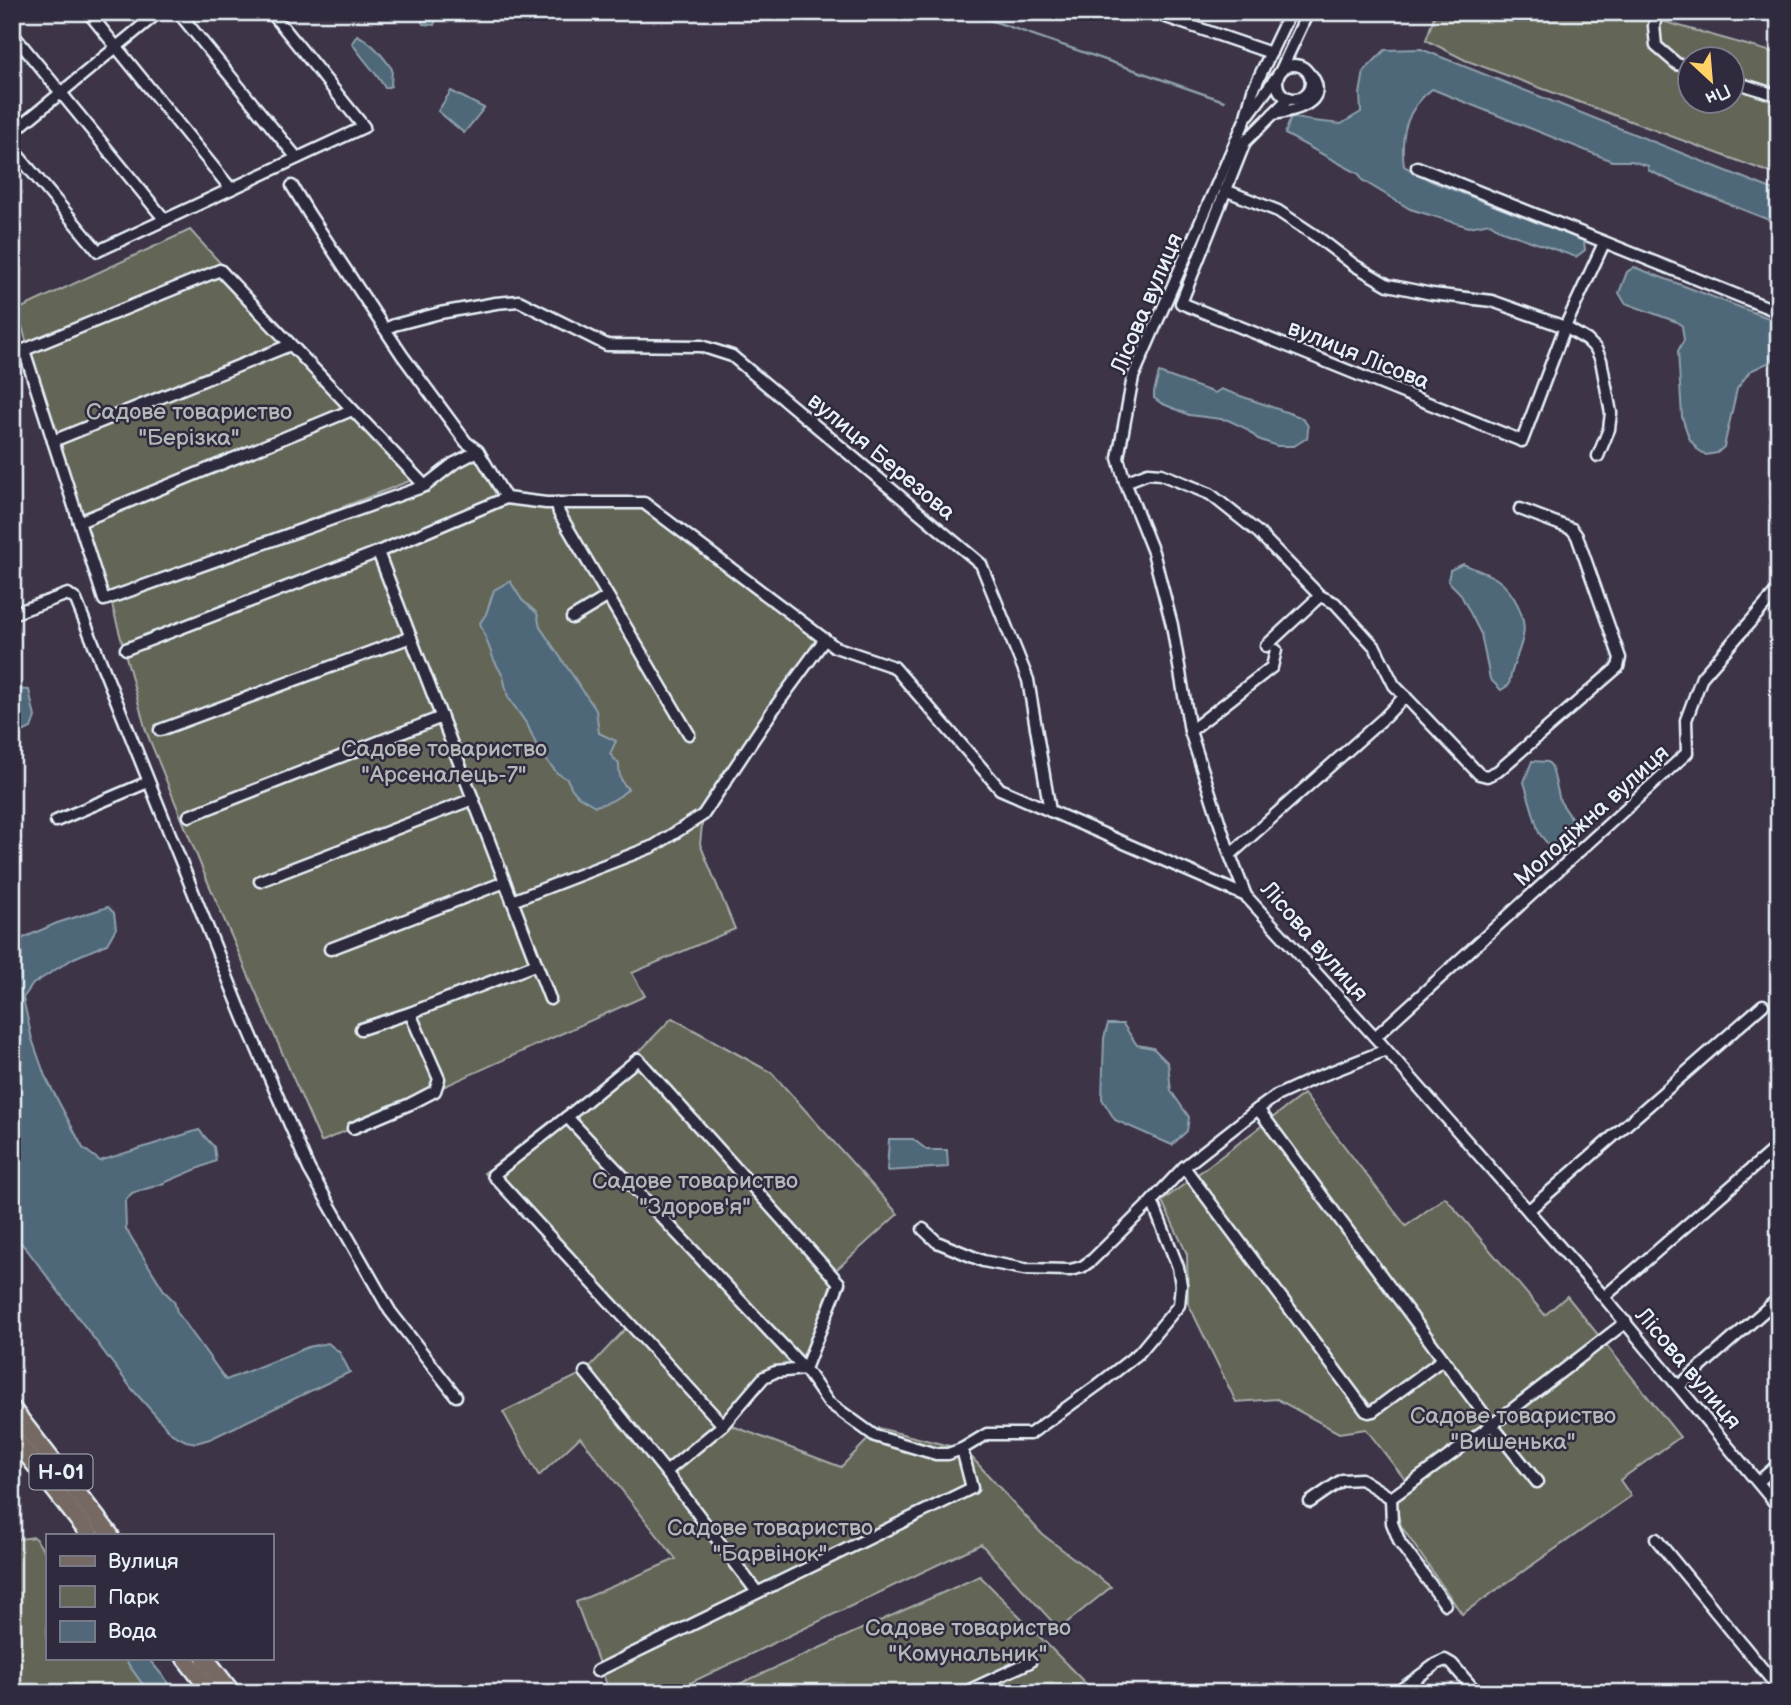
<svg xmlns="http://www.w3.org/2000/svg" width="1791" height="1705" font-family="'Balsamiq Sans',sans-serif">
<rect width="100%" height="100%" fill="#3d3447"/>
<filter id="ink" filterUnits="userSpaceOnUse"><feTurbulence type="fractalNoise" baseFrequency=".0143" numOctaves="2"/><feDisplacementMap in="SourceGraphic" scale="14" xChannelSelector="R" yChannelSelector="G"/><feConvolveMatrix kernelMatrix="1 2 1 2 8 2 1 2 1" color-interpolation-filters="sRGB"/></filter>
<g filter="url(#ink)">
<!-- green -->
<g fill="#636557" stroke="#a6aba8" stroke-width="2" fill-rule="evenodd">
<path d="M1427,12H1630L1779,54V176L1465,60L1426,40L1434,17ZM1690,60H1732V102H1690Z"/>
<path d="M190,230L417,478L104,600L17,310Z"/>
<path d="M478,451L506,498L644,503L825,639L703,815L700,844L735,929L632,973L645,996L321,1142L204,873L146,731L111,601L425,486Z"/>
<path d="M672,1018L772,1073L898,1214L836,1270L800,1370L764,1372L722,1422L841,1467L879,1428L965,1450L1042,1534L1111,1587L1059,1629L981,1544L669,1693H610L576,1602L676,1559L580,1437L539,1476L503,1412L585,1372L630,1324L484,1173L636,1055Z"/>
<path d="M1304,1094L1406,1226L1445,1197L1545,1315L1567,1296L1680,1437L1620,1480L1631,1496L1462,1614L1401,1526L1393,1496L1409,1485L1366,1429L1339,1433L1277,1399L1236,1402L1188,1303L1187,1254L1162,1201Z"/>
<path d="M34,1537L47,1555V1658H124L149,1693H12V1540Z"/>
<path d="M980,1576L1095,1693H719Z"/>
</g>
<!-- water -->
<g fill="#506879" stroke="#8d9fac" stroke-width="2">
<path d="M417,12H439L434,25L423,24Z"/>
<path d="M357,35C373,43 382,55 392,69L391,86L385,88C376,72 362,59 352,43Z"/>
<path d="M1421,49L1779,192V224L1673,182L1648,170V166L1631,161H1612L1432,89C1406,109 1400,135 1404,166L1431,181L1584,241L1585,250L1576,257L1502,231L1490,223L1469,227L1410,209L1362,180L1359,174L1285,134L1291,117L1314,121L1341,124L1361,112L1360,94L1364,71L1385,50Z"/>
<path d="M451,91L484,108L464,133L438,111Z"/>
<path d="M1634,267L1779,322V361L1774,360L1750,371L1737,389L1724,447L1717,453L1706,455L1697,449L1689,438L1682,417L1678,351L1684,340L1682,326L1677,322L1625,303L1619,293L1627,272Z"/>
<path d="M1159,373L1215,393L1221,389L1300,417C1309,424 1309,427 1307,438L1294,446H1277L1258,439L1245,428L1228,420L1189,415L1161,403L1154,398V392Z"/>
<path d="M1463,564C1474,569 1488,573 1498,580C1514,592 1527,617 1523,637C1519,654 1511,668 1509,685L1501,690L1490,679L1481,634L1460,593L1448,581L1450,570Z"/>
<path d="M510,581L522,600L537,613L540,627L596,710L599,733L616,741L610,754L619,764C619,775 620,781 628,789C618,799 609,803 595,806L578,796L572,789L567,779L557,773L539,751L528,726L508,697L503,676L494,660L480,623L486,614L494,590Z"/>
<path d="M12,689L29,690L35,717L31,728L12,737Z"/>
<path d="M1532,761L1548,762L1552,767L1560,801L1578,828L1574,842L1555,853L1539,833L1524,782Z"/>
<path d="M108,907L114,913L116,928L107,944L74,958L33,984L23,998L32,1039L45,1076L83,1148L100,1161L199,1130L214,1147L216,1161L159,1185L132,1193L125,1201L126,1229L165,1292L174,1301L177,1312L226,1380L308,1347L328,1343L340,1353L350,1372L210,1439L196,1443L186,1441L172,1434L132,1389L28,1251L12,1233V943L57,923Z"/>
<path d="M1108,1024H1123L1137,1045L1153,1048L1168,1063L1171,1091L1189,1117L1187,1131L1172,1145L1115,1120L1102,1099L1104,1038Z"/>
<path d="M889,1139H913L927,1150H947L948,1167L887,1171Z"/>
<path d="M124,1658H148L177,1693H149Z"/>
</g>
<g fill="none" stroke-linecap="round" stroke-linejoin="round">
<!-- stream -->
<g stroke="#8d9fac" stroke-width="2.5">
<path d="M969,12L972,13"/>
<path d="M984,18L1224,101"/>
</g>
<defs>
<g id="minor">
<path d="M88,12L231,189"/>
<path d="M178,12L297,158"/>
<path d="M1151,12L1271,53"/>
<path d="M1290,12L1253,90L1245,120L1133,377L1118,458L1125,482L1153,552L1172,625L1190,731L1230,855L1246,896L1375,1037L1604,1297L1779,1508"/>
<path d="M1657,12L1654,26L1656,46L1677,64L1690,68"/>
<path d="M12,33L165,220"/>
<circle cx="1294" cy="82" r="17"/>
<path d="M1732,81L1779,96"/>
<path d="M1289,98L1245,142L1181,303L1522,441L1565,327L1604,243"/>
<path d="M1249,114L1280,72L1308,12"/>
<path d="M1273,114C1293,111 1330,103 1312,76"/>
<path d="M12,133L159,12"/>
<path d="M12,148L98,251L364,127L271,12"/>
<path d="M1417,167L1779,312"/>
<path d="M292,186L309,214L402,355L466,442L478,451"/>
<path d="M1225,190L1278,211L1316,236L1354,265L1388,285L1432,294L1492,301L1565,327L1587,340L1596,349L1601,360L1611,413L1609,429L1598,456"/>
<path d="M12,267L15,270"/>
<path d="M385,329L394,325L440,313L496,303L519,301L607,345L701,346L732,356L981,564L1028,680L1050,811"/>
<path d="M53,441L290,345"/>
<path d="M1125,482L1148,473L1161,474L1210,494L1259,533L1320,596L1266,646"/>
<path d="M425,486L220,270L24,350L104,600L425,486L453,464L478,451L506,498"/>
<path d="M557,503L559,513L689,734"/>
<path d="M79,522L352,410"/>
<path d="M378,552L550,999"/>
<path d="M1320,596L1335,603L1375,647L1394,685L1479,774L1487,776L1498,771L1618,667L1620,658L1577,536L1572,529L1520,509"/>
<path d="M12,614L68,594L76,600L243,1016L309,1169L390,1311L456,1396"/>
<path d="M572,618L607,597"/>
<path d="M126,649L378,552L506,498L546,503H644L835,647L894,667L1000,789L1246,896"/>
<path d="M160,730L411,637"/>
<path d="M1190,731L1272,667L1276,650"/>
<path d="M189,816L442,717"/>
<path d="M56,821L148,782"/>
<path d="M1230,855L1385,717L1405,696"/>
<path d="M260,881L473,799"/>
<path d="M512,901L654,846L703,815L773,710L825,639"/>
<path d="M330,949L505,882"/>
<path d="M361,1029L410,1013L537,964"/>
<path d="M1375,1037L1687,753L1686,720L1702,677L1779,589"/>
<path d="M1258,1109L1492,1425L1537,1482"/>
<path d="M567,1117L493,1175L723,1425L666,1472L757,1592"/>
<path d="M353,1128L410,1104L435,1091L439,1079L410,1013"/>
<path d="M1184,1167L1366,1411L1369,1412L1373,1411L1443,1359"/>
<path d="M1529,1210L1763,1005"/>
<path d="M923,1229L937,1242L983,1261L1024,1269L1070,1270L1082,1267L1092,1260L1152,1201L1184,1167L1258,1109L1276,1096L1313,1079L1386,1050"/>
<path d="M1604,1297L1779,1145"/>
<path d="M585,1372L666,1472"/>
<path d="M1679,1386L1779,1298"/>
<path d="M723,1425L764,1377L775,1372L805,1369L839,1283L638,1059L567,1117L805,1369L828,1402L875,1436L936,1454H948L962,1449"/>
<path d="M1758,1482L1779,1464"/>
<path d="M1391,1498L1392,1523L1400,1543L1445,1604"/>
<path d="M1310,1502L1342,1480L1361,1479L1391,1498L1492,1425L1626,1322"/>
<path d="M1656,1539L1779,1689"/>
<path d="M597,1671L972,1488L962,1449L987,1434H1030L1098,1385L1139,1353L1179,1305L1181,1285L1178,1267L1152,1201"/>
<path d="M963,1693L1030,1662"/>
<path d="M1396,1693L1436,1664L1445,1660L1452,1664L1477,1693"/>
</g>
<g id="primary">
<path d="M12,1409L110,1535"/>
<path d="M12,1435L90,1535"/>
<path d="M185,1658L212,1693"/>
<path d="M205,1658L232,1693"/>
</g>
</defs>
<!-- minor casing -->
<use href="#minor" stroke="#e8f1f8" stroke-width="15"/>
<!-- primary casing -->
<use href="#primary" stroke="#e8f1f8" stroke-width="21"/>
<!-- minor -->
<use href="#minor" stroke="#2f2a3d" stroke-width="10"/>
<!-- primary -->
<use href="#primary" stroke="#766964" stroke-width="16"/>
</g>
</g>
<g text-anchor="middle" stroke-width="5" stroke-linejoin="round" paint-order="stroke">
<!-- shield labels -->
<rect fill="#2f2a3d" stroke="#b0b5c0" stroke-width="2" x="29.5" y="1454.5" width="63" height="35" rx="5"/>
<g font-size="21" font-weight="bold" fill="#e8f1f8">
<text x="61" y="1479">Н-01</text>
</g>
<!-- street labels -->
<g font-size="23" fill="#e8f1f8" stroke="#2f2a3d">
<text transform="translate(1146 303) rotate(-67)" y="8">Лісова вулиця</text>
<text transform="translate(1359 354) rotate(22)" y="8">вулиця Лісова</text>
<text transform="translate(882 456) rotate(40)" y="8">вулиця Березова</text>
<text transform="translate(1591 815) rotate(-42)" y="8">Молодіжна вулиця</text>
<text transform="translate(1315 941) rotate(49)" y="8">Лісова вулиця</text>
<text transform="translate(1689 1368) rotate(50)" y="8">Лісова вулиця</text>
</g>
<!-- park labels -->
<g font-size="23" fill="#b3b9b8" stroke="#2f2a3d">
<text x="189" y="419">Садове товариство<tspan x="189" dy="26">"Берізка"</tspan></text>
<text x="444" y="756">Садове товариство<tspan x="444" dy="26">"Арсеналець-7"</tspan></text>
<text x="695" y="1188">Садове товариство<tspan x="695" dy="26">"Здоров'я"</tspan></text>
<text x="1513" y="1423">Садове товариство<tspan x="1513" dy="26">"Вишенька"</tspan></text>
<text x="770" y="1535">Садове товариство<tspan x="770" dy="26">"Барвінок"</tspan></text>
<text x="968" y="1635">Садове товариство<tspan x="968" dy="26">"Комунальник"</tspan></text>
</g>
</g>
<!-- margin -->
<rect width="1791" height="1705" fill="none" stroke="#2f2a3d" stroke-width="42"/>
<rect x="21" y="21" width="1749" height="1663" fill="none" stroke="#e8f1f8" stroke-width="2.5" filter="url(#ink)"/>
<!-- legend -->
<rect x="46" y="1534" width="228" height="126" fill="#2f2a3d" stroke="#797a88" stroke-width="2"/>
<rect x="60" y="1556" width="35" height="10" fill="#766964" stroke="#797a88" stroke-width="2"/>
<text x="108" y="1568" font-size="21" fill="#e8f1f8">Вулиця</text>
<rect x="60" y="1586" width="35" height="21" fill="#636557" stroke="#797a88" stroke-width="2"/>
<text x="108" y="1604" font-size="21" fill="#e8f1f8">Парк</text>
<rect x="60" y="1621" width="35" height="21" fill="#506879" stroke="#797a88" stroke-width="2"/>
<text x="108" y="1638" font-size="21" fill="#e8f1f8">Вода</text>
<!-- north arrow -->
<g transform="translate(1711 80) rotate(154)"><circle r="33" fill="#2f2a3d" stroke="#797a88" stroke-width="2"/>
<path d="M0-5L12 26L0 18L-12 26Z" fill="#ffd166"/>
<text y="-10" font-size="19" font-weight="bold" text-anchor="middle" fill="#e8f1f8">Пн</text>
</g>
</svg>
